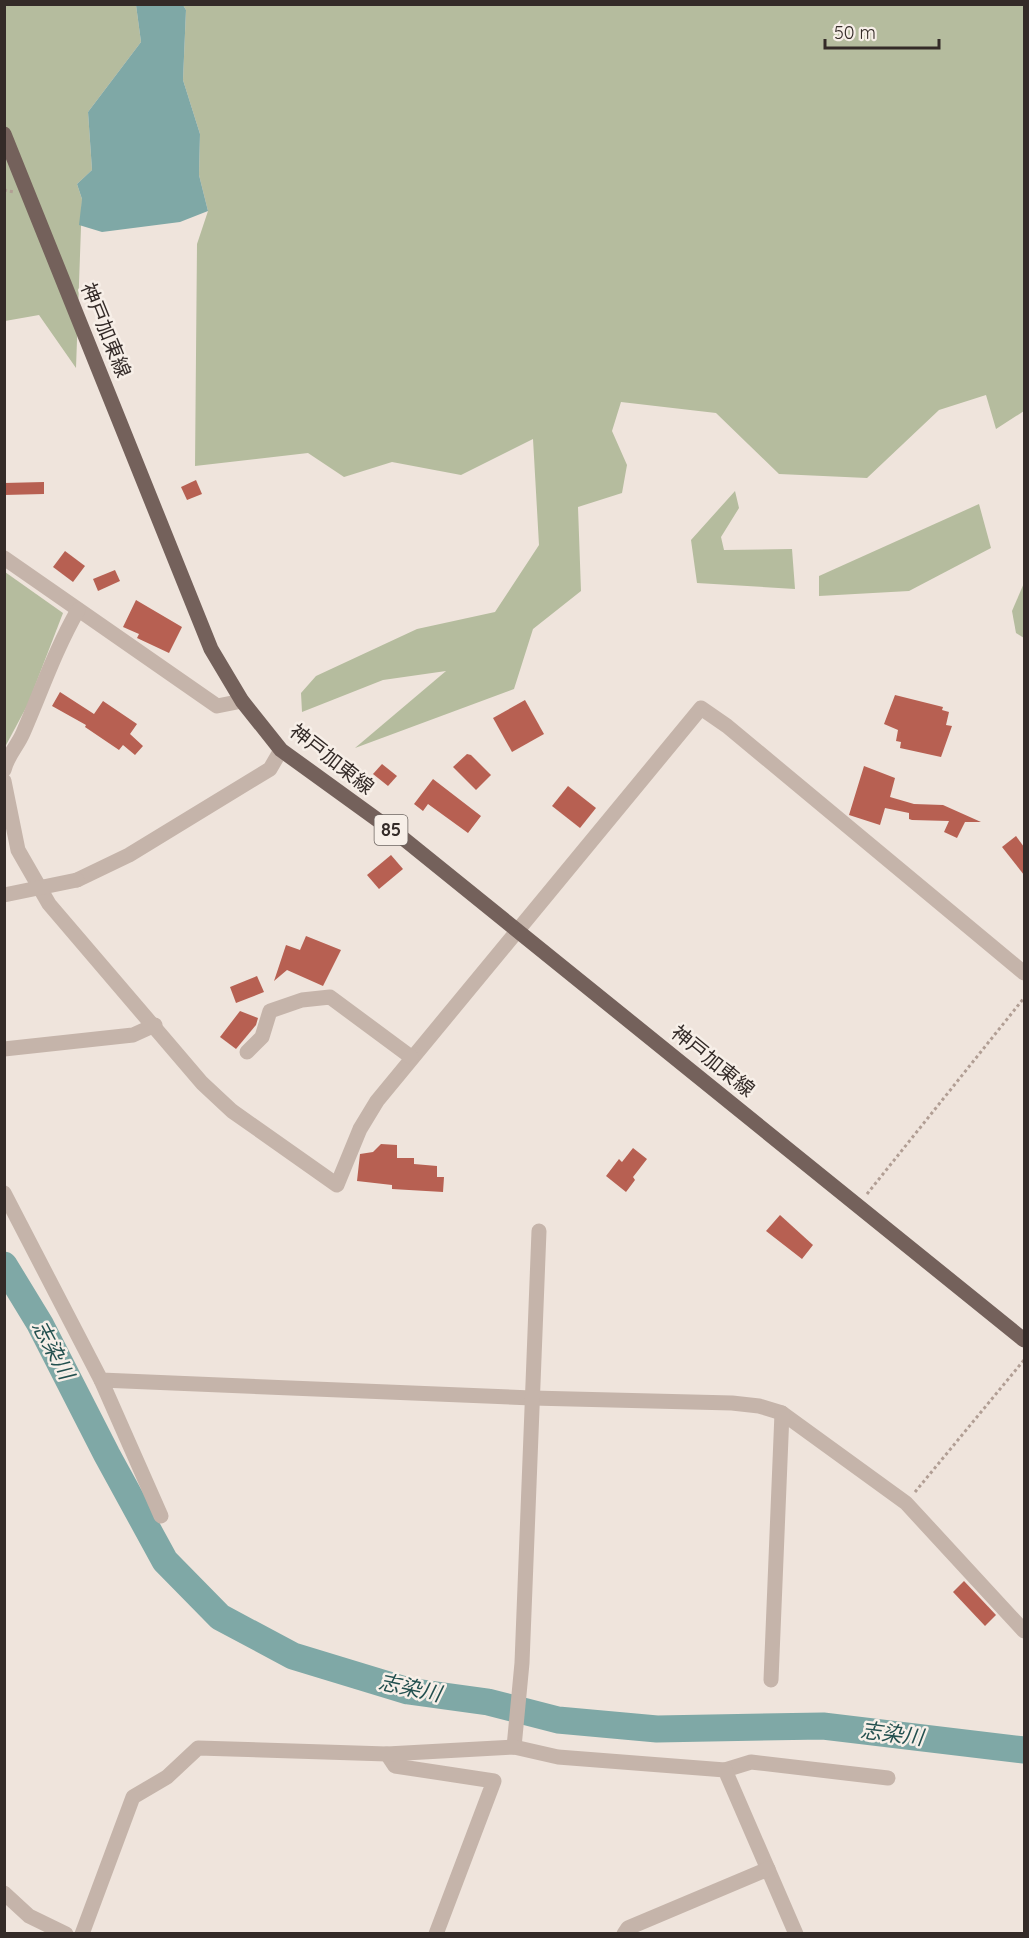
<svg xmlns="http://www.w3.org/2000/svg" width="1029" height="1938" font-family="Quicksand,'Noto Sans JP',sans-serif">
<rect width="100%" height="100%" fill="#efe4dc"/>
<!-- green -->
<g fill="#b5bc9e">
<path d="M5,5H136L141,42L88,112L92,170L77,184L82,199L76,368L39,315L5,321Z"/>
<path d="M183,5H1024V411L996,429L986,395L939,410L867,478L779,474L716,413L621,402L612,431L627,465L622,493L578,507L581,591L533,629L514,689L355,748L446,671L383,680L302,712L301,693L316,676L417,629L495,612L539,545L533,439L461,475L392,462L344,477L308,453L195,466L197,244L208,211L199,175L200,134L183,80L186,10Z"/>
<path d="M735,491L739,508L721,537L724,550L792,549L795,589L697,583L691,540Z"/>
<path d="M979,504L991,548L909,591L819,596V576Z"/>
<path d="M5,572L63,613L28,704L5,747Z"/>
<path d="M1024,583V638L1016,633L1012,611Z"/>
</g>
<!-- water -->
<path fill="#7fa8a6" d="M136,5H183L186,10L183,80L200,134L199,175L208,211L180,222L102,232L79,225L82,199L77,184L92,170L88,112L141,42Z"/>
<g fill="none" stroke-linecap="round" stroke-linejoin="round">
<!-- river -->
<path stroke="#7fa8a6" stroke-width="27" d="M4,1265L40,1324L107,1455L165,1561L220,1617L293,1656L408,1691L488,1702L558,1720L657,1729L823,1726L1024,1750"/>
</g>
<!-- building -->
<g fill="#b76052">
<path d="M196,480L202,494L187,500L181,487Z"/>
<path d="M44,482V494L4,495V483Z"/>
<path d="M65,551L85,566L73,582L53,567Z"/>
<path d="M115,570L120,581L98,591L93,579Z"/>
<path d="M136,600L182,627L169,653L137,638L139,634L123,627Z"/>
<path d="M60,692L94,714L103,701L137,724L130,734L143,746L135,755L123,745L119,750L85,727L86,725L52,706Z"/>
<path d="M895,695L943,707L942,710L949,712L946,725L952,726L941,757L900,748L901,742L896,741L898,730L884,724Z"/>
<path d="M525,700L544,734L512,752L493,718Z"/>
<path d="M467,754L471,755L491,775L476,790L453,767Z"/>
<path d="M382,764L397,776L388,786L373,774Z"/>
<path d="M864,766L895,778L890,797L914,804L943,805L981,822H965L957,838L944,832L949,821L912,820L909,819V813L885,808L880,825L849,815Z"/>
<path d="M433,779L481,816L468,833L428,804L423,811L414,804Z"/>
<path d="M568,786L596,808L580,828L552,806Z"/>
<path d="M1016,836L1024,847V875L1002,847Z"/>
<path d="M391,855L403,869L379,889L367,875Z"/>
<path d="M306,936L341,950L323,986L287,970L274,981L286,945L300,950Z"/>
<path d="M257,976L264,992L236,1003L230,987Z"/>
<path d="M240,1011L258,1018L256,1025L236,1049L220,1037Z"/>
<path d="M381,1144L397,1145V1158H414V1164L437,1166V1177H444L443,1192L392,1189V1185L357,1181L360,1154L373,1152Z"/>
<path d="M633,1148L647,1159L633,1177L635,1180L626,1192L606,1176L619,1159L622,1162Z"/>
<path d="M780,1215L813,1245L802,1259L766,1231Z"/>
<path d="M964,1581L996,1615L985,1626L953,1592Z"/>
</g>
<g fill="none" stroke-linecap="round" stroke-linejoin="round">
<!-- path -->
<g stroke="#b19e94" stroke-width="3" stroke-dasharray="3 3" stroke-linecap="butt">
<path d="M4,190L14,192"/>
<path d="M867,1194L1024,998"/>
<path d="M915,1492L1024,1360"/>
</g>
<!-- minor -->
<g stroke="#c5b4aa" stroke-width="15">
<path d="M4,558L217,706L242,701"/>
<path d="M4,770C8,754 17,747 23,733C41,692 55,650 78,610"/>
<path d="M4,781L18,850L49,904L202,1083L232,1111L337,1185L360,1129L377,1101L701,708L727,726L1024,973"/>
<path d="M77,880L129,855L270,769L281,750"/>
<path d="M4,1049L133,1035L155,1025"/>
<path d="M247,1052L262,1037L270,1011L302,1000L330,997L411,1057"/>
<path d="M4,1193L101,1380L532,1398L732,1403L759,1406L782,1413L906,1503L1024,1631"/>
<path d="M101,1380L161,1516"/>
<path d="M771,1680L782,1413"/>
<path d="M514,1747L522,1663L539,1231"/>
<path d="M387,1754L395,1766L494,1781L436,1934"/>
<path d="M725,1770L751,1762L888,1778"/>
<path d="M4,1893L29,1916L66,1934"/>
<path d="M82,1934L133,1797L167,1777L198,1748L387,1754L514,1747L558,1757L725,1770L796,1934"/>
<path d="M624,1934L628,1928L768,1869"/>
</g>
<!-- primary -->
<path stroke="#74615b" stroke-width="15" d="M4,134L211,649L242,701L281,750L404,839L1024,1340"/>
<!-- minor-bridge -->
<path stroke="#c5b4aa" stroke-width="15" d="M4,895L77,880"/>
</g>
<g text-anchor="middle" stroke-width="5" stroke-linejoin="round" paint-order="stroke">
<!-- shield labels -->
<rect fill="#f7efe8" stroke="#6e6662" stroke-width="1.5" x="374.5" y="815" width="33" height="30" rx="4.5"/>
<g font-size="18" font-weight="bold" fill="#342b28">
<text x="391" y="836">85</text>
</g>
<!-- street labels -->
<g font-size="20" fill="#342b28" stroke="#f7efe8">
<text transform="translate(106 330) rotate(68)" y="7">神戸加東線</text>
<text transform="translate(332 759) rotate(38)" y="7">神戸加東線</text>
<text transform="translate(713 1061) rotate(39)" y="7">神戸加東線</text>
</g>
<!-- water labels -->
<g font-size="21" font-style="italic" fill="#23504f" stroke="#f7efe8">
<text transform="translate(53 1350) rotate(62)" y="7">志染川</text>
<text transform="translate(410 1688) rotate(12)" y="7">志染川</text>
<text transform="translate(892 1734) rotate(7)" y="7">志染川</text>
</g>
</g>
<!-- border -->
<rect width="1029" height="1938" fill="none" stroke="#342b28" stroke-width="12"/>
<!-- scale -->
<path d="M825 39v9h114v-9" fill="none" stroke="#342b28" stroke-width="3"/>
<text x="834" y="39" font-size="18" fill="#342b28" stroke="#f7efe8" stroke-width="4.5" paint-order="stroke">50 m</text>
</svg>
